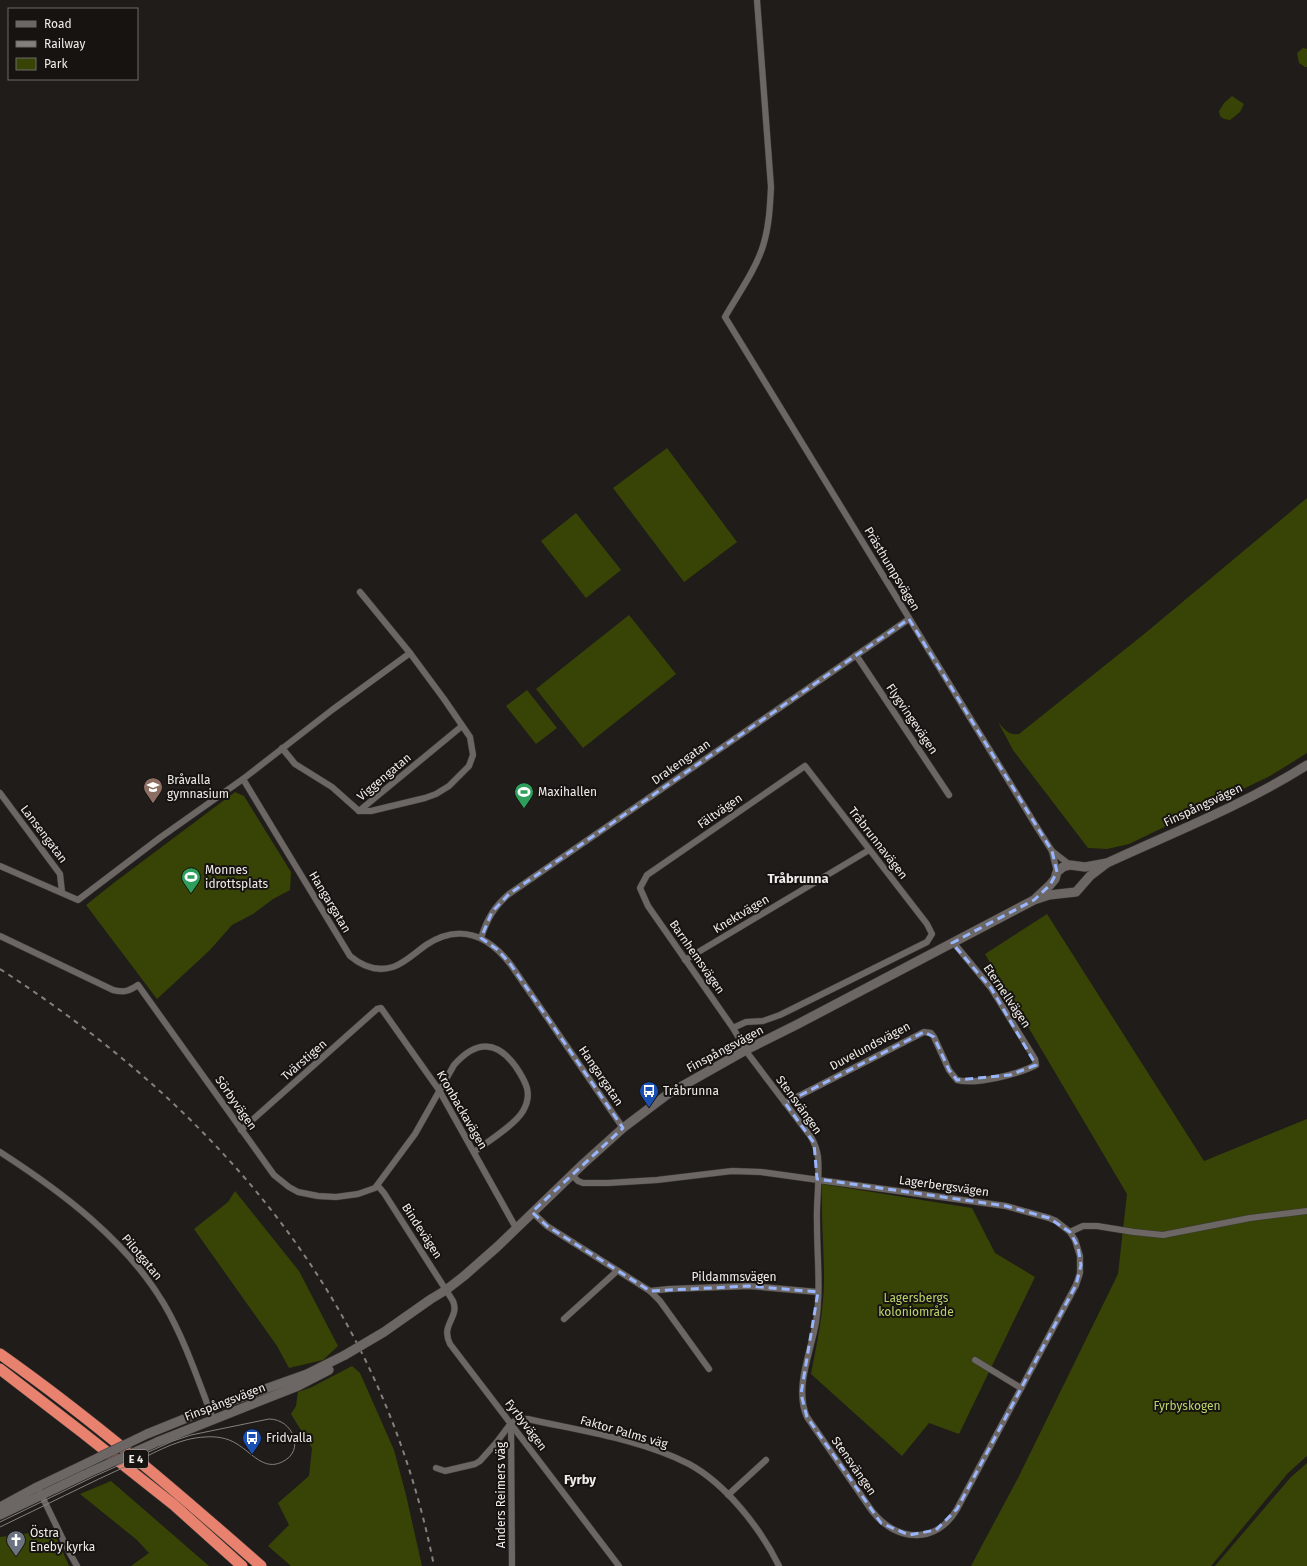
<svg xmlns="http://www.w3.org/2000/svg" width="1307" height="1566" font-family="'Fira Sans',sans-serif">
<rect width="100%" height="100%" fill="#201c1a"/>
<!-- green -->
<g fill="#384405">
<path d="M1303,48L1307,49V67H1305L1299,63L1297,53Z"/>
<path d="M1232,96L1244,104L1240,112L1230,120L1224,119L1220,116L1219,111L1224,103Z"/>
<path d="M667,448L737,542L684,582L613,488Z"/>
<path d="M1307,498V753L1270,776L1129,844L1107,849L1088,848L1013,750L998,722C1004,729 1009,736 1019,734L1143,635Z"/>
<path d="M576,513L621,570L586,598L541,541Z"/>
<path d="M629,615L676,674L583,748L536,689Z"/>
<path d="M527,690L557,728L536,744L506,706Z"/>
<path d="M235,792L244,796L291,872L290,890L273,899L253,914L232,925L210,950L157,999L86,905L115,882Z"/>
<path d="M1047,914L1204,1161L1307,1119V1456L1288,1473L1211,1566H971L1019,1476L1118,1274L1127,1194L985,954Z"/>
<path d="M822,1184L972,1208L995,1253L1035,1277L959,1434L929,1423L902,1456L811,1374C817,1342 824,1311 824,1279C824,1247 821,1216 822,1184Z"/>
<path d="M235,1191L299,1271L338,1346L323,1360L289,1368L277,1346L194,1229L228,1202Z"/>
<path d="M352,1366L360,1373L394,1450L406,1495L422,1566H291L268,1546L289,1525L278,1503L309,1476L312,1448L291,1414L296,1406L298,1392L312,1387Z"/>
<path d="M1307,1463V1566H1215L1291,1477Z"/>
<path d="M111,1481L209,1566H131L149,1553L137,1540L80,1494Z"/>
<path d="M53,1530L69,1566H0V1537Z"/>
</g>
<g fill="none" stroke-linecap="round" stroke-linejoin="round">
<defs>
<g id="minor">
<path d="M757,0L771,187C770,207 769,227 763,246C755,271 738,294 725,317L1038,829L1052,851L1070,865"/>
<path d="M856,655L949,795"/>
<path d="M282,748L295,764L332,787L359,811L462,726"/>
<path d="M243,779L350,956C362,966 377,972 393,967C405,963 416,952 426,945C459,923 488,935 511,965L623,1128"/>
<path d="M0,793L60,874L62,892"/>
<path d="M359,811H371L425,798L436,794L449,786L469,766L473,755L470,737L444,699L410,653L360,592"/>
<path d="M1052,851L1057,872"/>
<path d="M0,866L78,900L161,837L243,779L332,710L410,653"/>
<path d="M0,936L113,990C124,993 129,991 138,985L274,1175L289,1187L298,1192L318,1196L336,1197L358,1194L375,1188L415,1134L454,1065C476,1040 497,1040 516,1067C526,1082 533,1094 523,1111C515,1125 487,1142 474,1152"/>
<path d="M481,938C487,919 494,907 509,894L909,619"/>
<path d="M685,960L869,850"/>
<path d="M785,1103L924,1032L931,1033L934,1037L949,1070L957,1080C976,1085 1019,1074 1036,1065L1035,1059L991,988L953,942"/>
<path d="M241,1130L377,1009L381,1008L439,1090L516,1228"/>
<path d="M0,1152C62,1192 126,1240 164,1304C185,1340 198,1380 213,1419"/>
<path d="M572,1175L578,1181L583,1183H608L657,1180L732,1171L761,1172L1006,1206L1049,1218L1056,1221L1070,1232L1075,1240L1080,1256V1273L1076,1285L957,1509C936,1545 896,1542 872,1511L807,1417C794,1388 811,1352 816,1322C821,1289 817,1257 817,1224C816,1202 820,1179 818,1157C817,1150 815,1144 811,1137L749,1055L733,1028L648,906L640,888L647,875L805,766L927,924L932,934L927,942L780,1015L763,1021L746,1022L733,1028"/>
<path d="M378,1186L384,1193L453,1301C460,1318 440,1324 450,1344L619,1566"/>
<path d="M532,1212L547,1226L650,1291L669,1289L749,1286L818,1292"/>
<path d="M1070,1232L1083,1226H1097L1134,1232L1163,1235L1250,1218L1307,1211"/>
<path d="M650,1291L660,1301L709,1369"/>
<path d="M564,1319L617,1271"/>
<path d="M975,1360L1021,1388"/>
<path d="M511,1423L512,1566"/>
<path d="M436,1468L445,1471L475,1464L480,1461L496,1443L511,1423L519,1419H528C581,1431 640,1439 689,1464C726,1484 761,1529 779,1566"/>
<path d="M40,1492L68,1550L77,1566"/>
<path d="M728,1495L766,1460"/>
</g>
<g id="secondary">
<path d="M1036,898L1050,885L1055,879L1057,872L1063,867L1070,865L1085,867L1107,863C1174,832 1244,805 1307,765"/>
<path d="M384,1332L431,1299L446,1290L464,1276L497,1247L583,1164L623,1128L668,1094L746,1050L798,1024L1034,900L1049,895L1076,892L1090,876L1107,863"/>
<path d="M147,1434L209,1409L307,1374L345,1355"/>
<path d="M157,1442L298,1386L329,1370"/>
<path d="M0,1507L37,1487L81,1466"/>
<path d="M0,1515L90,1472"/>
</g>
<g id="motorway">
<path d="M0,1354C92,1419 177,1492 261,1566"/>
<path d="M0,1369L83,1433L174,1505L242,1566"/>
</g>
</defs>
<!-- minor casing -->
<use href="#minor" stroke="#3c3937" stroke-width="7"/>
<!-- secondary casing -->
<use href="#secondary" stroke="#3c3937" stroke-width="10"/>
<!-- motorway casing -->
<use href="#motorway" stroke="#3c3937" stroke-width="12"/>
<!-- minor -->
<use href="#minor" stroke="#6c6764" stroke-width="6"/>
<!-- secondary -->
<use href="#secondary" stroke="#6c6764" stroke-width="9"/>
<!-- motorway -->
<use href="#motorway" stroke="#e8826f" stroke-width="11"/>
<!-- tram -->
<path stroke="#84807e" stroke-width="1" d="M0,1522L95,1476L173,1441L191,1435L269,1419C293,1419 306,1451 282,1462C264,1471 252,1453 237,1444C228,1438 216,1436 205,1437C179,1438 154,1453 131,1464C87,1484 44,1506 0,1527"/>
<!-- rail -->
<path stroke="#84807e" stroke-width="2" stroke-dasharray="5 5" stroke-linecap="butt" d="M0,969C222,1113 382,1302 434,1566"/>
<defs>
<g id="secondary-bridge">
<path d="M345,1355L384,1332"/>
<path d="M81,1466L147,1434"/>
<path d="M90,1472L157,1442"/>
</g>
</defs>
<!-- secondary-bridge casing -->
<use href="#secondary-bridge" stroke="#3c3937" stroke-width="10" stroke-linecap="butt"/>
<!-- secondary-bridge -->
<use href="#secondary-bridge" stroke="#6c6764" stroke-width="9"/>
</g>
<!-- marked area -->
<path fill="none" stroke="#99b5fd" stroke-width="3" stroke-dasharray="8 5" stroke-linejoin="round" d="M909,619L1052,851L1057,872L1050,885L1034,900L952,943L991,988L1036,1065L1010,1075L957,1080L949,1070L934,1037L924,1032L785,1103L814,1143L817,1179L1006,1206L1049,1218L1070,1232L1078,1247L1081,1265L1076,1285L957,1509L936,1530L909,1535L881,1523L807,1417L801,1394L818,1292L749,1286L650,1291L547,1226L532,1212L623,1128L511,965L498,950L481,938L492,912L509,894Z"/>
<!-- icons -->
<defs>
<symbol id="school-pin" viewBox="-11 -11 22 30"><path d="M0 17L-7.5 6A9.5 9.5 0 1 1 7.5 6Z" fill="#8d6e63" stroke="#171311"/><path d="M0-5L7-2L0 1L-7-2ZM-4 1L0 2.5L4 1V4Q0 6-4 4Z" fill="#fff"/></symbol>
<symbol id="stadium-pin" viewBox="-11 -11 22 30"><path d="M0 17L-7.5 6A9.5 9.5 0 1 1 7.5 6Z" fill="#2e9e5b" stroke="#171311"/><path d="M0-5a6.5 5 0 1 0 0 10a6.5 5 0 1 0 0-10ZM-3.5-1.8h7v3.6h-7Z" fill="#fff"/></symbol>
<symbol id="bus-pin" viewBox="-11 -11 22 30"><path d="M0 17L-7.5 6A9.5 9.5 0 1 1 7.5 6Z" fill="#1a4fb4" stroke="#171311"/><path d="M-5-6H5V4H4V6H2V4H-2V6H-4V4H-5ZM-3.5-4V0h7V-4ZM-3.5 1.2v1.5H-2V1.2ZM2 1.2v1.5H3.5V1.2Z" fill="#fff"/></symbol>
<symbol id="church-pin" viewBox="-11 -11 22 30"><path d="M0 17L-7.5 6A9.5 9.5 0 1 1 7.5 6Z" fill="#6b7280" stroke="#171311"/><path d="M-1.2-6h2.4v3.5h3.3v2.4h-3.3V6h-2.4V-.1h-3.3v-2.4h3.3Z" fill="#fff"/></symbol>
</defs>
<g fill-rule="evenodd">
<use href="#school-pin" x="142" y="776" width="22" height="30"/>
<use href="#stadium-pin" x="513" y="781" width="22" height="30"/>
<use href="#stadium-pin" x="180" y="866" width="22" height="30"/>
<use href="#bus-pin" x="638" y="1080" width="22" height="30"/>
<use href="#bus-pin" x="241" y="1427" width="22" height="30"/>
<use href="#church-pin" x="5" y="1529" width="22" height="30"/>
</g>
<g text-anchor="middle" stroke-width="4" stroke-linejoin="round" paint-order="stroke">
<!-- shield labels -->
<rect fill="#171311" stroke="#aeaba9" stroke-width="1" x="124" y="1450" width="24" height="18" rx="3"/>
<g font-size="11" font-weight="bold" fill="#efecea">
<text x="136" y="1463">E 4</text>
</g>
<!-- street labels -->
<g font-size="12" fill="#efecea" stroke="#171311">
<text transform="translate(892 569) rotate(59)" y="4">Prästhumpsvägen</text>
<text transform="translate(912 719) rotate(56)" y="4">Flygvingevägen</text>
<text transform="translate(681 762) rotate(-35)" y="4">Drakengatan</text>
<text transform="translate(384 777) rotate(-40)" y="4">Viggengatan</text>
<text transform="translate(1203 805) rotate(-25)" y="4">Finspångsvägen</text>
<text transform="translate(720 811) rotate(-35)" y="4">Fältvägen</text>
<text transform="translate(44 834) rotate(53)" y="4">Lansengatan</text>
<text transform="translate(878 843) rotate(52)" y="4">Tråbrunnavägen</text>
<text transform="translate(330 902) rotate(59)" y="4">Hangargatan</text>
<text transform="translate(741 914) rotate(-31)" y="4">Knektvägen</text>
<text transform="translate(697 957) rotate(55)" y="4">Barnhemsvägen</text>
<text transform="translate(1007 996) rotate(56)" y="4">Eternellvägen</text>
<text transform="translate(870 1046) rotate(-28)" y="4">Duvelundsvägen</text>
<text transform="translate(725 1049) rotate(-28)" y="4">Finspångsvägen</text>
<text transform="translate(304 1060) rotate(-41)" y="4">Tvärstigen</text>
<text transform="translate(601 1076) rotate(56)" y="4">Hangargatan</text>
<text transform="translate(236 1103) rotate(55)" y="4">Sörbyvägen</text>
<text transform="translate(799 1105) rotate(54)" y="4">Stensvängen</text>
<text transform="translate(462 1110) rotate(60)" y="4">Kronbackavägen</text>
<text transform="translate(944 1186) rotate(8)" y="4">Lagerbergsvägen</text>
<text transform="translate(422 1231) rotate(57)" y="4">Bindevägen</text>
<text transform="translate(142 1257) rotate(50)" y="4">Pilotgatan</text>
<text x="734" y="1281">Pildammsvägen</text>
<text transform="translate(225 1402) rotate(-21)" y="4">Finspångsvägen</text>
<text transform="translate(526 1425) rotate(53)" y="4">Fyrbyvägen</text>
<text transform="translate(624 1432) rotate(16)" y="4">Faktor Palms väg</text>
<text transform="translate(854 1466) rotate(55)" y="4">Stensvängen</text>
<text transform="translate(501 1495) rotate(-90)" y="4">Anders Reimers väg</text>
</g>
<!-- poi labels -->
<g font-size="12" fill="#efecea" stroke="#171311" text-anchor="start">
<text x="167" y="784">Bråvalla<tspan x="167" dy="14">gymnasium</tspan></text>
<text x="538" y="796">Maxihallen</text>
<text x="205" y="874">Monnes<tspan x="205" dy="14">idrottsplats</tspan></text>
<text x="663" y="1095">Tråbrunna</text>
<text x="266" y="1442">Fridvalla</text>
<text x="30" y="1537">Östra<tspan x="30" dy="14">Eneby kyrka</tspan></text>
</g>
<!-- park labels -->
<g font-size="12" fill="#b9d36a" stroke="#171311">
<text x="916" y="1302">Lagersbergs<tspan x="916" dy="14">koloniområde</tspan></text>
<text x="1187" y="1410">Fyrbyskogen</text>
</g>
<!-- neighbourhood labels -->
<g font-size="13" font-weight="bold" fill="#efecea" stroke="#171311">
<text x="798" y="883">Tråbrunna</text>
<text x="580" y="1484">Fyrby</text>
</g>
</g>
<!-- legend -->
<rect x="8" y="8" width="130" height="72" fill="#171311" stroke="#6d6a68"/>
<rect x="16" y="21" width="20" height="6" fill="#6c6764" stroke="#6d6a68"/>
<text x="44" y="28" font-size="12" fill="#efecea">Road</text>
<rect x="16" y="41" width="20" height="6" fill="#84807e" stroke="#6d6a68"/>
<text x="44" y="48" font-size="12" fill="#efecea">Railway</text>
<rect x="16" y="58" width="20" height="12" fill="#384405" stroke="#6d6a68"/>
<text x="44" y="68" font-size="12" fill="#efecea">Park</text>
</svg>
